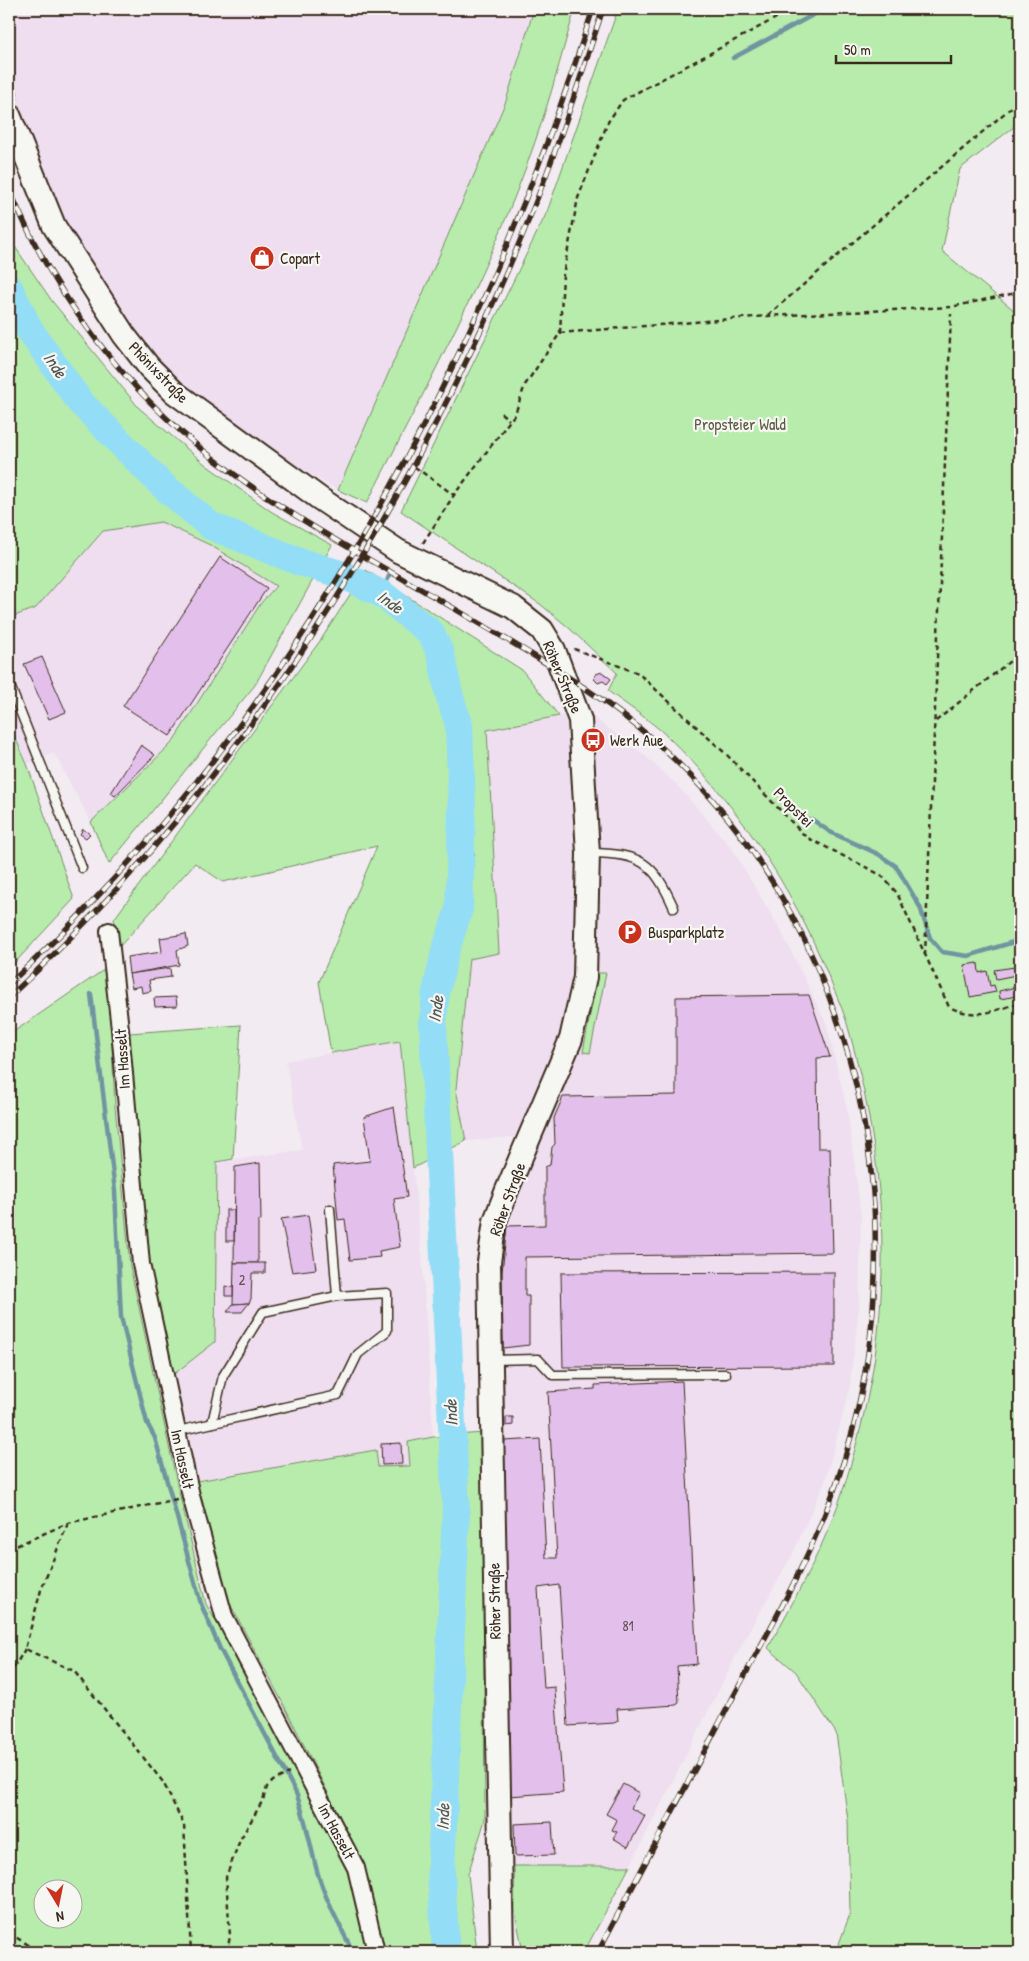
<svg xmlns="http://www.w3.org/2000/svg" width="1029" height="1961" font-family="'Patrick Hand',sans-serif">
<rect width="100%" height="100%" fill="#f2ebf1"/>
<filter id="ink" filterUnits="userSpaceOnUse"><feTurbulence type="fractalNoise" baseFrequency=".02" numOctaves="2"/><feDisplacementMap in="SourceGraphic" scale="10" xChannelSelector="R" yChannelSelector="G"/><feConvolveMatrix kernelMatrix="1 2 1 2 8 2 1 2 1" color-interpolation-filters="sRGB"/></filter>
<g filter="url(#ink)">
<!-- built -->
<g fill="#eedeef">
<path d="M9,9H534L506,101L338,490L269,452L182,382L132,332L106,293L65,223L17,100L9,54Z"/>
<path d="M161,522L210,545L276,586L261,603L172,743L91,822L54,753L27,764L14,736L9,791V618L36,608L103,531Z"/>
<path d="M585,711L644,755L677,785L733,850L782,933L827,1025L848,1114L861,1216L859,1307L849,1391L825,1481L793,1553L744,1640L630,1866H506L493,1262L515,1187L545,1134L466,1141L456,1089L469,959L498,953L487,730Z"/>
<path d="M400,1041L422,1257L433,1437L408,1442L410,1466L378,1467L376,1450L197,1481L174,1374L215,1342L217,1162L302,1150L286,1061Z"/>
</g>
<!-- green -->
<g fill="#b7ecad" stroke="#798b66" fill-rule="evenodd">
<path d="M534,9H575C564,45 555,82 543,118C500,252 431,378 367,503L338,490L506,101Z"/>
<path d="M618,9H1020V122L960,169L942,251L1015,311L1020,310V1952H836L850,1914L848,1820L836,1733L796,1672L768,1648C797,1595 827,1542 845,1484C862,1428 876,1369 880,1311C888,1214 873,1113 846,1020C841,1005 834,990 828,975C792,887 737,803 668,737C650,720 628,706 608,691L617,673L568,627L540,604L401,511L547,212Z"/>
<path d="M9,238L52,301L139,408L206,465L272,512L332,545L255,685L109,864L91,822L172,743L261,603L276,586L210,545L161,522L103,531L36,608L9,618Z"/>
<path d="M366,570L522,670L559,716L487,730L499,953L469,959L456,1089L466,1141L413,1168L400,1041L331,1053L319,982L377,846L223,882L195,863L119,947L114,919L320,641Z"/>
<path d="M14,735L27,764L74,899L9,969V791Z"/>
<path d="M108,967L115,1106L130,1266L178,1488L206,1604L255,1689L348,1871L368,1952H9V1035ZM42,1888H72V1918H42Z"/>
<path d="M598,973H606L590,1053L583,1052Z"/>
<path d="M241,1025L233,1159L217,1162L215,1342L174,1374L150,1264L129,1033Z"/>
<path d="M482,1433L485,1820L468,1874L477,1952H383L363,1863L285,1707L229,1602L197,1481L376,1450L378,1467L410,1466L408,1442L433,1437Z"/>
<path d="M514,1866H630L584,1952H523L515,1912Z"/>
</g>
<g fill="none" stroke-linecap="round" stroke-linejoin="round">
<!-- stream -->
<g stroke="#7095a0" stroke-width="4.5">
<path d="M733,58L824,9"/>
<path d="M382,594L389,576"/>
<path d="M800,819L813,820L830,832L878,854L896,866L920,907L930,938L942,952L968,956L1020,940"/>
<path d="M461,854H473"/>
<path d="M91,994L115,1191L121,1317L147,1423L155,1438L201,1604L220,1649L296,1793C306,1819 310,1845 317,1871C325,1899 340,1926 353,1952"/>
</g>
<!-- river -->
<path stroke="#94ddf6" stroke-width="28" d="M9,288L29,329L80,402L161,484L211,526L300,562L343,575L382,594L431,633L441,655L449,694L459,725L462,807L459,909L445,952L436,992L433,1024L456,1510L441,1874L446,1952"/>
</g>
<!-- building -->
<g fill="#e3c0eb" stroke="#3b2a1e">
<path d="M220,557L267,588L170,736L123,706Z"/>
<path d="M42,657L66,712L49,719L24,664Z"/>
<path d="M602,672L611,679L607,684L603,681L598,683L594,679L596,674Z"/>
<path d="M141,745L155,755L115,796L111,793Z"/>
<path d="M83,829L90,834L86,838L80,834Z"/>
<path d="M186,934L188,946L177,950L179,965L129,974L127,957L162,952L160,938Z"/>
<path d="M978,963L979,973L987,971L990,986L994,985L996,992L970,997L964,965Z"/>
<path d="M1015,967L1016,975L996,979L994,970Z"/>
<path d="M170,968L171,977L149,980L151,991L142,993L141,986L132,988L129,974Z"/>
<path d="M1016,987L1017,996L1000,999L999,991Z"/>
<path d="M809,995L830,1057L817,1058L818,1148H830L833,1253L525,1257V1296H529V1345L503,1348L502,1272L507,1226L545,1225V1167L550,1165L552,1147L555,1144L554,1118L563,1097L676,1095V997Z"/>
<path d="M176,997L177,1006L155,1007L154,998Z"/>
<path d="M394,1107L407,1197L394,1199L400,1247L379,1251L380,1257L350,1260L345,1219L338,1220L333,1165L370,1161L364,1117Z"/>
<path d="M260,1163L261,1221H258V1263H234L235,1167Z"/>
<rect x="226" y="1210" width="8" height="31"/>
<path d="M308,1215L316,1269L292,1272L281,1219Z"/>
<path d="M234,1263H265V1273H252L251,1299L249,1303L233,1304Z"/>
<path d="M834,1272V1366L563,1367L561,1273Z"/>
<path d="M225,1286L233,1287V1296H225Z"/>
<path d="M249,1303L242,1312H227L233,1304Z"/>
<path d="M682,1381L697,1664L677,1666L679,1703L676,1705L617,1709L618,1721L614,1723L568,1726L559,1585L538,1588L544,1688L555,1687V1691L563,1792L509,1796L504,1441L540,1439L546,1558H557L548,1392L595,1389V1385Z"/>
<path d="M506,1417H513V1425L506,1426Z"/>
<path d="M401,1443L402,1464L382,1465L381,1444Z"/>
<path d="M623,1784L639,1793L631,1808L645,1816L628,1847L613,1838L617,1832L612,1830L617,1820L606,1814Z"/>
<path d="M552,1822L554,1855L515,1856L514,1824Z"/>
</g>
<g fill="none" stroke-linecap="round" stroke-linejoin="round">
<defs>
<g id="lane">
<path d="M9,683L82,868"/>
<path d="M590,853C641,854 653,861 674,908"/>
<path d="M492,1360L538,1359L553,1375L726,1374"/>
<path d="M212,1423L223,1376L263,1312L337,1296"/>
<path d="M178,1431L338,1395L358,1354L387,1331V1293L337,1296L330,1209"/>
</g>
<path id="street" d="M109,931L120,1029L141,1264L191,1496L224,1616L356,1868L376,1952"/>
<path id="secondary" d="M9,115L54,226L124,335L149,367L174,392L319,498L398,551L513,607L542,630L554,650L580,720L588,853L585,977L571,1039L507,1190L495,1221L489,1262L502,1952"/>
</defs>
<!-- lane casing -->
<use href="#lane" stroke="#3b2a1e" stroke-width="11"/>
<!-- street casing -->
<use href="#street" stroke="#3b2a1e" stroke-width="20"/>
<!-- secondary casing -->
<use href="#secondary" stroke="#3b2a1e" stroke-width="26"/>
<!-- path -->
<g stroke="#3b2a1e" stroke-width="2.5" stroke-dasharray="5 4" stroke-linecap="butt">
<path d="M9,64L18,99"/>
<path d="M768,315L1020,100"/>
<path d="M560,333L767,316L951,307L1020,292"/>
<path d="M501,413L509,420"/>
<path d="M415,467L454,495"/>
<path d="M423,543L454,495L515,414L525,385L560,333L563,275L578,198L608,122L623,100L793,9"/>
<path d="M574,649L638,673L726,754L806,837L881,875L897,893L949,1007C979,1020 991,1011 1020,1003"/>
<path d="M936,721L1020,653"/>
<path d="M925,955L951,314"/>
<path d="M68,1523L41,1590L25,1649L74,1671L163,1782L184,1825L191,1952"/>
<path d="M9,1549L68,1523L177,1499"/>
<path d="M9,1676L25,1649"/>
<path d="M9,1933L40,1952"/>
<path d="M227,1952L230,1936L226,1877L240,1840L263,1800L267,1787L273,1781L289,1773"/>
</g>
<!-- lane -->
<use href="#lane" stroke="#f6f6f2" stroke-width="8"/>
<!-- street -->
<use href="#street" stroke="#f6f6f2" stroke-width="16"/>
<!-- secondary -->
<use href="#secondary" stroke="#f6f6f2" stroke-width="22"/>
<defs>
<g id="rail">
<path d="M9,188C52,293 124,389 214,459C295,522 389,569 477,622C547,663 618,704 676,761C863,944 922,1233 838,1479C813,1552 775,1620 738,1688C691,1776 644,1864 598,1952"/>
<path d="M9,984C291,725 478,371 593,9"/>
<path d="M9,997C240,785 411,509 529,219C557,150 580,79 603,9"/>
</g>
</defs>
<!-- rail casing -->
<use href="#rail" stroke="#3b2a1e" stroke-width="5.5"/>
<!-- rail -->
<use href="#rail" stroke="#f6f6f2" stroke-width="4" stroke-dasharray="11" stroke-linecap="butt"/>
</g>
</g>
<!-- icons -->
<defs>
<symbol id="shop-disc" viewBox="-11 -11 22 22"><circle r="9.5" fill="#c8321e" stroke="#f6f6f2"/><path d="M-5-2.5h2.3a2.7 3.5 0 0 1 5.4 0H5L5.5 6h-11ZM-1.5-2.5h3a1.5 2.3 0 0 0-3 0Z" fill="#fff"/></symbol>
<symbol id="bus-disc" viewBox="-11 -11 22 22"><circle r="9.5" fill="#c8321e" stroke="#f6f6f2"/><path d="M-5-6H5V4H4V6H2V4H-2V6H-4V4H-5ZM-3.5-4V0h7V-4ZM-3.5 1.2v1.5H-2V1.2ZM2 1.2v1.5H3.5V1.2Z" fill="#fff"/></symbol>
<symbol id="parking-disc" viewBox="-11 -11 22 22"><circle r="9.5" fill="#c8321e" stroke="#f6f6f2"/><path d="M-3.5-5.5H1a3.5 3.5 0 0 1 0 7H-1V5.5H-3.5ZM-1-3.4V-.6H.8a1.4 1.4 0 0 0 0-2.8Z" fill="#fff"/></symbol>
</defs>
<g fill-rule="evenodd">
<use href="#shop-disc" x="248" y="244" width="28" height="28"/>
<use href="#bus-disc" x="579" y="726" width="28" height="28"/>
<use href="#parking-disc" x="616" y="918" width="28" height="28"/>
</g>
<g text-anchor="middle" stroke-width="4.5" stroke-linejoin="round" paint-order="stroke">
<!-- number labels -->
<g font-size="14" fill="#655051">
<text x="242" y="1285">2</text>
<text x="628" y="1631">81</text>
</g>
<!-- poi labels -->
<g font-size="16" fill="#3b2a1e" stroke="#f6f6f2" text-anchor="start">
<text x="280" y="264">Copart</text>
<text x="610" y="746">Werk Aue</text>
<text x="648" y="938">Busparkplatz</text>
</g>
<!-- street labels -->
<g font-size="16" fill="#3b2a1e" stroke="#f6f6f2">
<text transform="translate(159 372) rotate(46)" y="6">Phönixstraße</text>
<text transform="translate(563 677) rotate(67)" y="6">Röher Straße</text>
<text transform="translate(794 807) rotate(45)" y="6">Propstei</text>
<text transform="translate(122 1059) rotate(-94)" y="6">Im Hasselt</text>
<text transform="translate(507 1199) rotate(-70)" y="6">Röher Straße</text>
<text transform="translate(183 1459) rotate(78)" y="6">Im Hasselt</text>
<text transform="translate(494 1601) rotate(-91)" y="6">Röher Straße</text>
<text transform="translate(337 1831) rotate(62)" y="6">Im Hasselt</text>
</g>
<!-- park labels -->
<g font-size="16" fill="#5a5a42" stroke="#f6f6f2">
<text x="740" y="430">Propsteier Wald</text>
</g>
<!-- water labels -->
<g font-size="18" font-style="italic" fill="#515754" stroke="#f6f6f2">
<text transform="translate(55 365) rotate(55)" y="6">Inde</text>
<text transform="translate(390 602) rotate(35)" y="6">Inde</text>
<text transform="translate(436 1009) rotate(-82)" y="6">Inde</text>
<text transform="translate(451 1413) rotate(-93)" y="6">Inde</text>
<text transform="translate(443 1817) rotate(-88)" y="6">Inde</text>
</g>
</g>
<!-- margin -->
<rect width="1029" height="1961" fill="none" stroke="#f6f6f2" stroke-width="30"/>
<rect x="15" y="15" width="999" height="1931" fill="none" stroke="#3b2a1e" stroke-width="2" filter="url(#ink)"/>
<!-- north arrow -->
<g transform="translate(58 1904) rotate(170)"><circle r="24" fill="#f6f6f2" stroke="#aba49d"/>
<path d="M0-4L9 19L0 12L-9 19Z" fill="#c8321e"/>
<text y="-8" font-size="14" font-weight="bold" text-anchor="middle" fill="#3b2a1e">N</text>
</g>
<!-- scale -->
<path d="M836 55v8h115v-8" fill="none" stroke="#3b2a1e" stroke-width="2.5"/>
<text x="844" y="55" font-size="15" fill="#3b2a1e" stroke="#f6f6f2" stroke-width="4" paint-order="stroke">50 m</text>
</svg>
